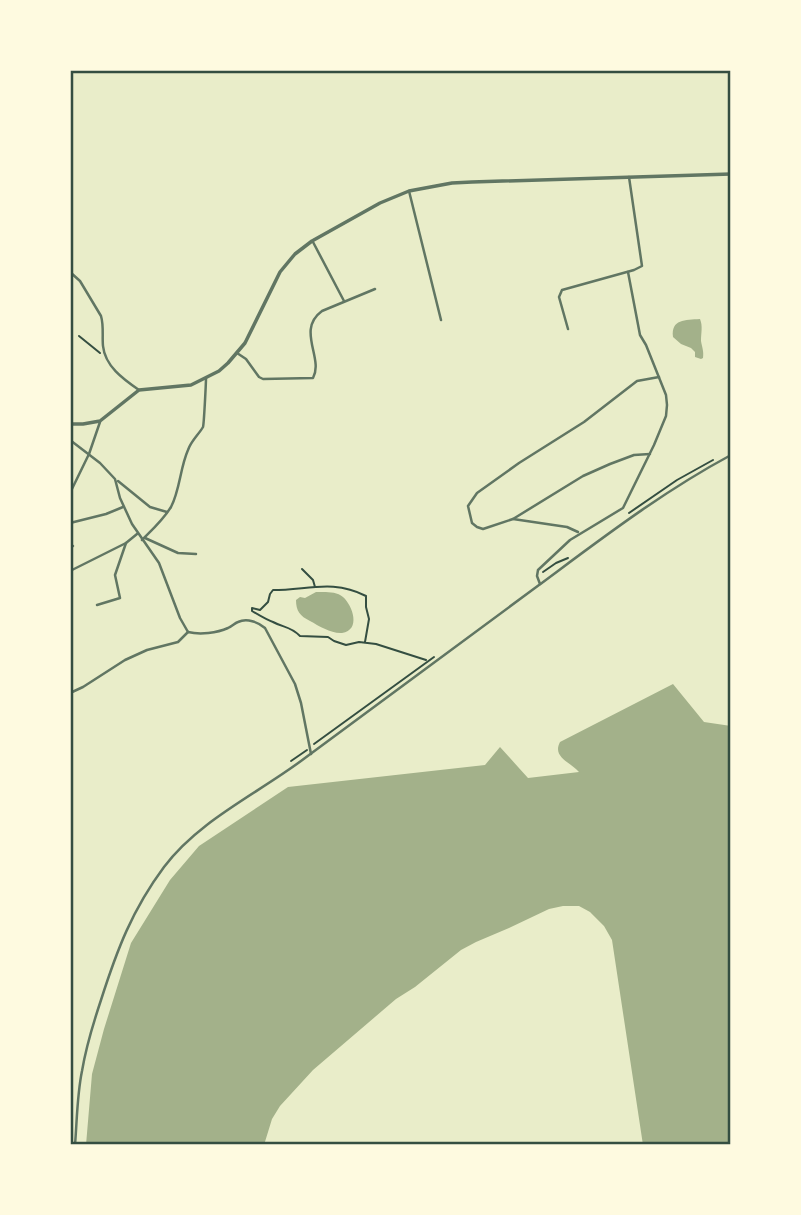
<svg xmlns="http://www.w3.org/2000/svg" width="801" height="1215" font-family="'Times New Roman',serif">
<rect width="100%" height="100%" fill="#e9edc9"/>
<!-- water -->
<g fill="#a3b18a">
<path d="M700,319C703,326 701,333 701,341C702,347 704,351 703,358L701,359L695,357V352L691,348L681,344L673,337C671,319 685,320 700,319Z"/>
<path d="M316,592C325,592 336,591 343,597C353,606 361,630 342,633C332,634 319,626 310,621C300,616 296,611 296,600L300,597L305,598Z"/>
<path d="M673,684L704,722L731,726V1145H643L612,940L604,926L590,912L579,906H563L549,909L509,928L476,942L461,950L415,987L396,999L313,1070L280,1106L272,1119L264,1145H86L92,1074L104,1029L131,943L170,880L199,846L288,787L485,765L500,747L528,778L579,772C570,762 552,757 560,742Z"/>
</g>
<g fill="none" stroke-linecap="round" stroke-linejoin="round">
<!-- path -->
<g stroke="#344e41" stroke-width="2">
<path d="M79,336L100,353"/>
<path d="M629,513L677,480L713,460"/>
<path d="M302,569L313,580L315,587"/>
<path d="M543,572L556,563L568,558"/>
<path d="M365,642L369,619L366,607V596C333,579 308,590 273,590L270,594L268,602L260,610L252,608V611C257,614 267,620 273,622C284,628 290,626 300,636L328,637L334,641L346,645L359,642L376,644L426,660"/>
<path d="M314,744L434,657"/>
<path d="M291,761L307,750"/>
</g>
<!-- minor -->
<g stroke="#617663" stroke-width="2.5">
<path d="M409,191L441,320"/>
<path d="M313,242L344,301"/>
<path d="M70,272L80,281L101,316C104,326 102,336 103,346C105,366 123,379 139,390"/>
<path d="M568,329L559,297L562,290L634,270L642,266L629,177"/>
<path d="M237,353L246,359L259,377L263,379L313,378C324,358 296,330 322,311L375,289"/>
<path d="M70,440L100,463L115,479L120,498L132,524L159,563L180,618L188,632"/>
<path d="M650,454L634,455L610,464L583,476L513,519L483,529L477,527L472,523L468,506L477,493L519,463L584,422L637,381L659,377"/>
<path d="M118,481L150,507L167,512"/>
<path d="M70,493L89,454L100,422"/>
<path d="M513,519L567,527L578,532"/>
<path d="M70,523L106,514L123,507"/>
<path d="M145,538L178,553L196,554"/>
<path d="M142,540C152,530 163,520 171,507C180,490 180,468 188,450C191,441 199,434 203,427C204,424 206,382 206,378"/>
<path d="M70,547L73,546"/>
<path d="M70,571L126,543L137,534"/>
<path d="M540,584L537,576L538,570L570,540L623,508L654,445L666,416L667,405L666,395L646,345L640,335L628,272"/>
<path d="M97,605L120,598L115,575L126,543"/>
<path d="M188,632C200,635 217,633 228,628C232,626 235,623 238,622C247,618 258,622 265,628L295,684L301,703L311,754"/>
<path d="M70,693L83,687L125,660L147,650L178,642L188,632"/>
<path d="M75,1145C77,1121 77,1095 82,1071C86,1047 93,1024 101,1000C117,950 132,910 164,867C199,820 259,793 305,758C383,700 461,643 539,585C601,539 662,492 731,455"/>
</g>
<!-- tertiary -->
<path stroke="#617663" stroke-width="3.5" d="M70,424H83L100,421L139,390L191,385L219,371L228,363L245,343L280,272L295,254L312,241L380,203L409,191L452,183L472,182L731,174"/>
</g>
<!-- border -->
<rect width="801" height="1215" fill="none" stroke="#fefae0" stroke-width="144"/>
<rect x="72" y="72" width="657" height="1071" fill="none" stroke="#344e41" stroke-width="2.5"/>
</svg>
